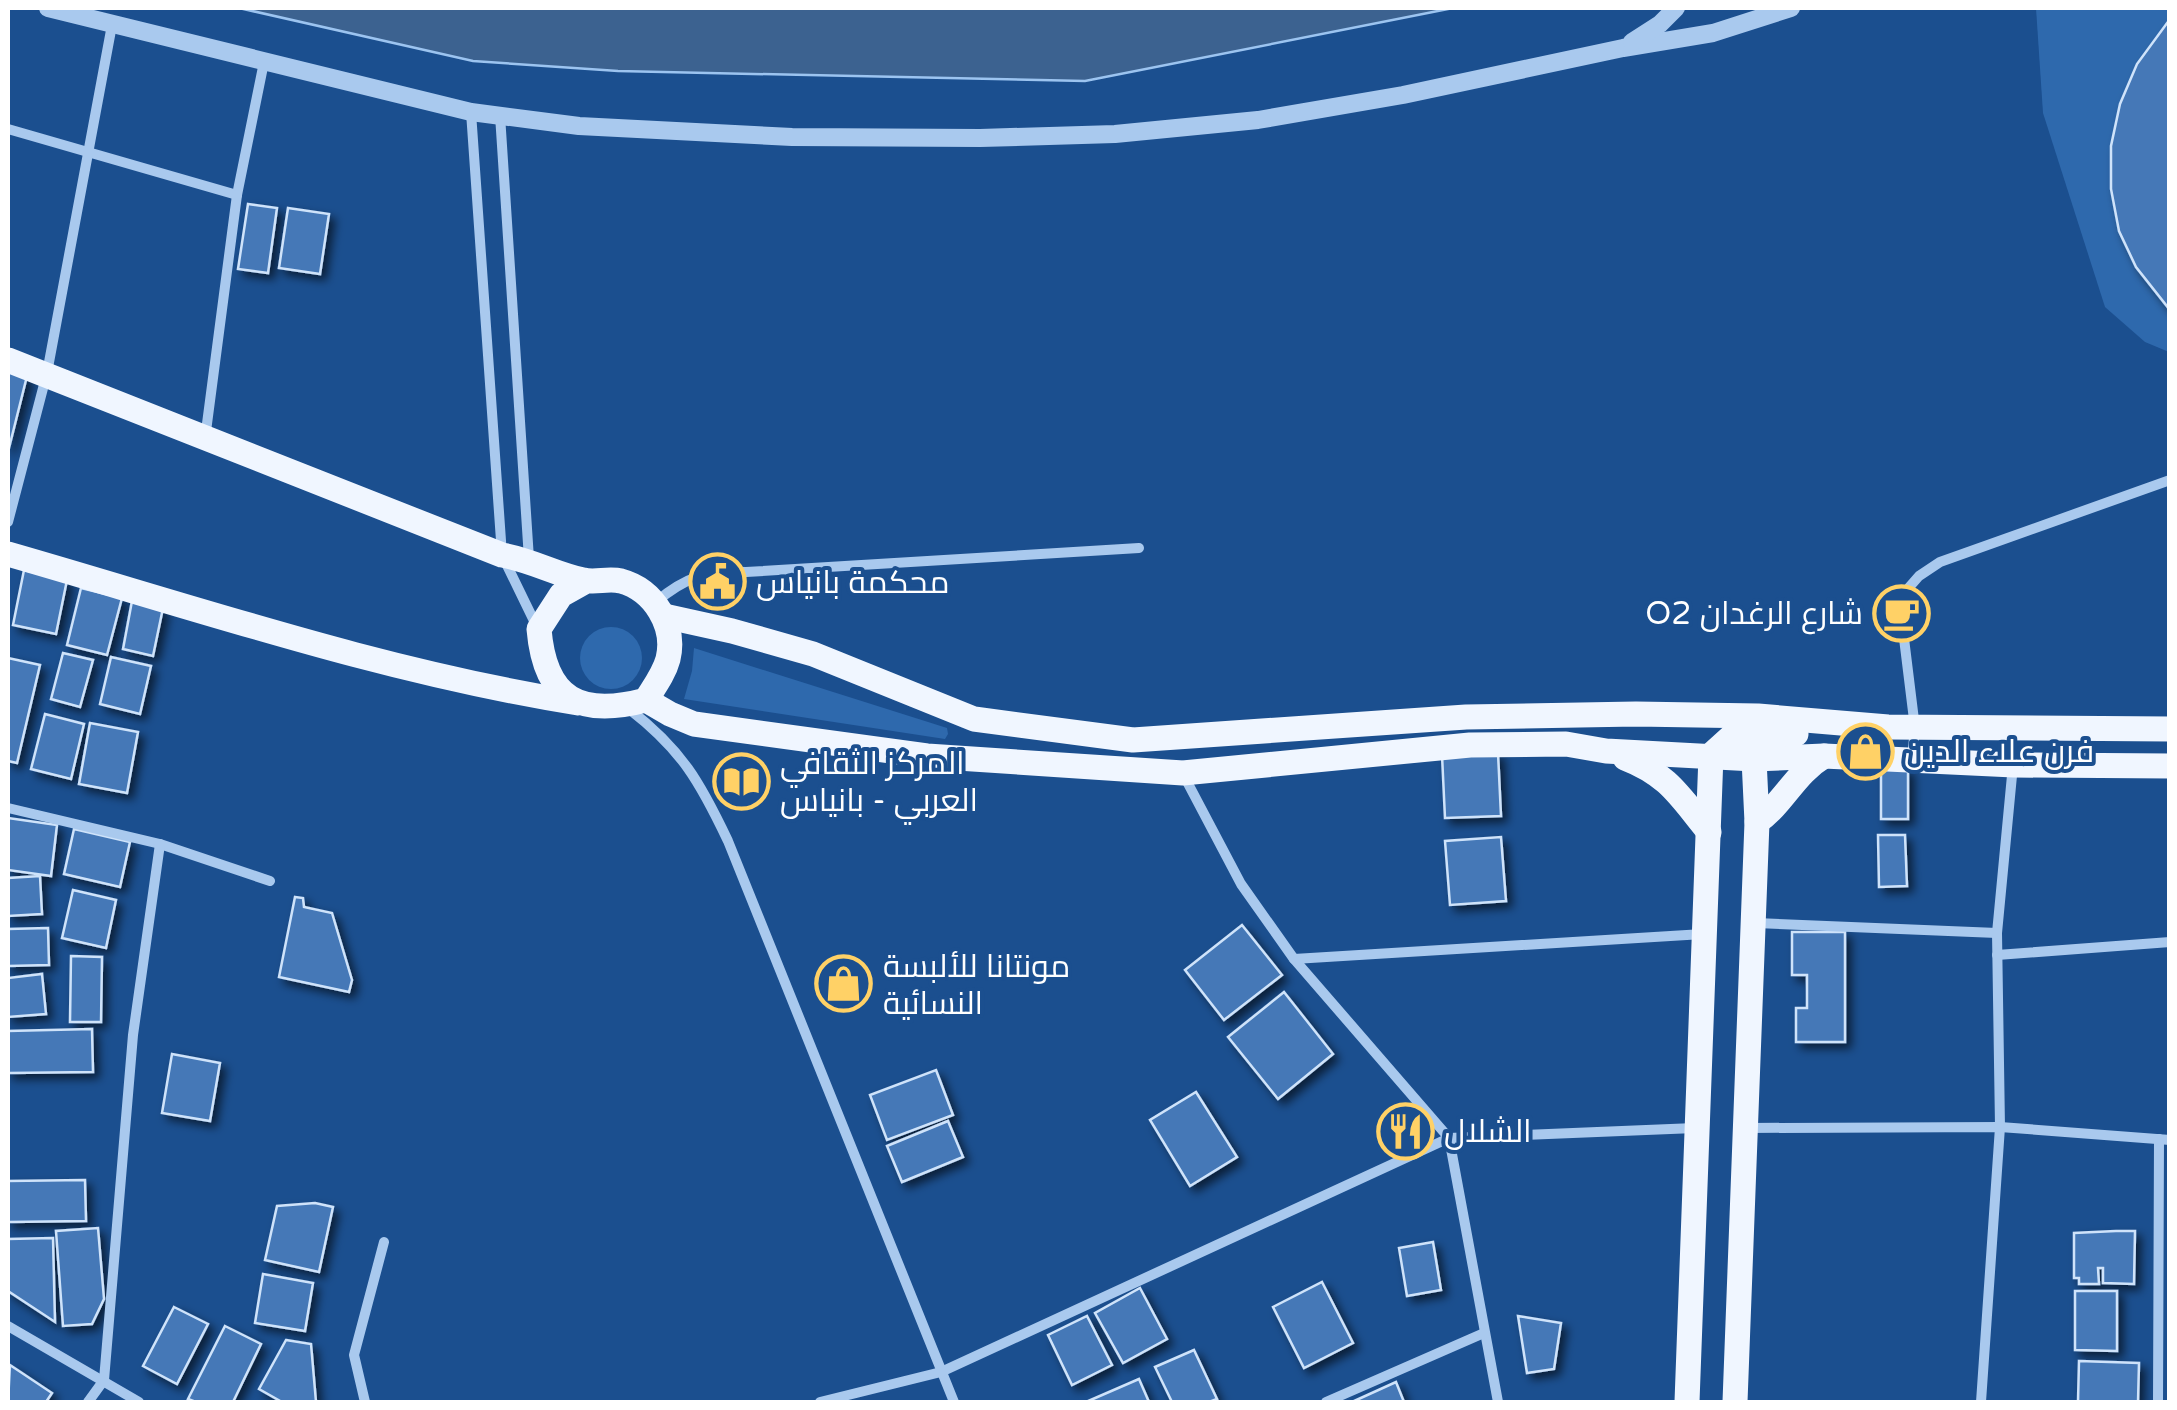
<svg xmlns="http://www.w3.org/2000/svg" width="2177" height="1410" font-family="'Varela Round',Cairo,sans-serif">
<defs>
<filter id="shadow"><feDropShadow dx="5.5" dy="5.5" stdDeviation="5" flood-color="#0009"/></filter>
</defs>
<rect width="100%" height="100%" fill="#1b4f8f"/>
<!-- green -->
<g fill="#2e69ad">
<path d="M2036,8H2169V352L2145,342L2105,307L2043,113Z"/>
<circle cx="611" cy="658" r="31"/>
<path d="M694,648L947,728L948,734L945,739L684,699L692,671Z"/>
</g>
<!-- water -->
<path fill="#3c6290" stroke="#9cc4f0" stroke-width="2.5" d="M239,8H1453L1085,81L618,71L473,61Z"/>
<!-- building -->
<g fill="#4478b7" stroke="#cfe3fa" stroke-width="2.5" filter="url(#shadow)">
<path d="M2170,19L2169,175L2170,310L2136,267L2119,231L2111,189V146L2120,104L2137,64Z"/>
<path d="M248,204L277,208L268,273L238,269Z"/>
<path d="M288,208L329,214L320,274L279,268Z"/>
<path d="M8,372L27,376L9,448H8Z"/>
<path d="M24,570L67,580L56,634L13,625Z"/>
<path d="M81,588L122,598L107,655L67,645Z"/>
<path d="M132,601L163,608L153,656L123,649Z"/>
<path d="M63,653L93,660L80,707L51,699Z"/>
<path d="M111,657L151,666L140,714L100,704Z"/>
<path d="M8,658L40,665L17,763L8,761Z"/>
<path d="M45,714L84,724L71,779L31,769Z"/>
<path d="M90,723L138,732L127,793L79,784Z"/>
<path d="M1498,753L1501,816L1445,818L1442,755Z"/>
<rect x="1881" y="769" width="27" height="50"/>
<path d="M8,818L57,825L51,876L8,870Z"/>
<path d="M74,829L130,842L120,887L64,874Z"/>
<path d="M1878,835H1905L1907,886L1879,887Z"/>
<path d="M1501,837L1506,901L1450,905L1445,841Z"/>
<path d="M40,876L42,914L8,916V878Z"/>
<path d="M73,890L116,900L106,948L62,938Z"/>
<path d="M295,897L303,898L304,907L332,913L352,980L349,992L279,977Z"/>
<path d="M1242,925L1282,975L1224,1020L1185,970Z"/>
<path d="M48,928L49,965L8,966V929Z"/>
<path d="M1792,932H1845V1042H1796V1008H1807V975H1792Z"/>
<path d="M71,956L102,957L101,1022H70Z"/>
<path d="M42,974L46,1014L8,1017V978Z"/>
<path d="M1284,992L1333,1054L1278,1099L1228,1037Z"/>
<path d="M92,1029L93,1072L8,1073V1031Z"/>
<path d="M172,1054L220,1063L210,1121L162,1113Z"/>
<path d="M936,1070L953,1115L887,1140L870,1095Z"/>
<path d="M1196,1092L1237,1157L1190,1186L1150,1120Z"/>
<path d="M948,1121L963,1157L902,1182L887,1146Z"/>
<path d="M85,1180L86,1221L8,1222V1181Z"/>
<path d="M315,1203L333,1207L319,1272L265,1260L277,1206Z"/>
<path d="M98,1228L104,1299L92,1324L63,1326L56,1231Z"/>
<path d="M2116,1231H2135L2134,1284L2103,1283V1268H2098L2099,1284H2079V1278H2074V1233Z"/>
<path d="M53,1238L55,1322L8,1291V1239Z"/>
<path d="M1433,1242L1441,1290L1407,1296L1399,1248Z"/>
<path d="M263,1274L313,1283L305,1331L255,1323Z"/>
<path d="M1322,1282L1353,1343L1304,1368L1273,1307Z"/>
<path d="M1140,1288L1167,1339L1123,1363L1095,1313Z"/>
<path d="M2075,1291H2117V1351L2075,1350Z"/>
<path d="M174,1307L208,1324L177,1384L143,1366Z"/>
<path d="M1087,1316L1112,1365L1072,1385L1048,1335Z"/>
<path d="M1518,1316L1561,1323L1554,1369L1527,1373Z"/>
<path d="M225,1326L261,1344L233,1402H196L188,1399Z"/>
<path d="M286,1340L311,1344L316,1402H282L259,1389Z"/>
<path d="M1194,1350L1217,1399L1209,1402H1172L1155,1367Z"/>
<path d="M2079,1361L2139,1363L2138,1402H2078Z"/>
<path d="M10,1365L52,1393L46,1402H8Z"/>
<path d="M1139,1379L1149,1402H1086Z"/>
<path d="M1396,1382L1404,1402H1352Z"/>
</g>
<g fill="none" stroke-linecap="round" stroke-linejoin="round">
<!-- minor -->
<g stroke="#a9c9ee" stroke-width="10">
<path d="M471,112L502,555L537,627"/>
<path d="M500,115L529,559"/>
<path d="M8,129L237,195L264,62"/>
<path d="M205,439L237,195"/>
<path d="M8,522L47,373L112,25"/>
<path d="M656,602C685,577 708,570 746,572L1139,548"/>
<path d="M629,709C682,750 700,782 728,841L954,1402"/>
<path d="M1912,758L1915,728L1901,614L1905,592L1919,576L1940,562L2170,480"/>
<path d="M1183,774L1241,884L1294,959L1449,1138L1498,1402"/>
<path d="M8,808L160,844L270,881"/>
<path d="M1756,923L1997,933"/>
<path d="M1997,955L2170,942"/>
<path d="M1294,959L1703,934"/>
<path d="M1747,1128L2000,1127L2170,1140"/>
<path d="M8,1326L139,1402"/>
<path d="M88,1402L104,1380L133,1035L160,844"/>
<path d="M365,1402L354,1355L384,1242"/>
<path d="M820,1402L941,1372L1449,1138L1695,1128"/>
<path d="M1326,1402L1484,1333"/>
<path d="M1981,1402L2000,1127L1997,933L2013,765"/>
<path d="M2158,1402L2159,1139"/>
</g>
<!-- tertiary -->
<g stroke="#a9c9ee" stroke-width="18">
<path d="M48,8L471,112L579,126L792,137L980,138L1115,134L1258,120L1403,95L1623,48L1713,33L1791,8"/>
<path d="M1632,42L1660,24L1676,8"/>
</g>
<!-- primary -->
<g stroke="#f0f6ff" stroke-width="25">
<path d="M8,360L502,555C531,560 555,574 583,580C595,583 608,578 621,581C654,590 676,626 668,659C664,674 654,687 646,700C581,717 545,701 539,629L561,595L586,581"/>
<path d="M8,554C196,608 384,672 578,703"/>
<path d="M664,616L732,631L813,654L974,719L1133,740L1466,717L1636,714L1758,716L1888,727L2170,729"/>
<path d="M646,700L670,714L694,724L927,756L1183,773L1470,745L1566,744L1606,751L1754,759L1824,756L2014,765L2170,766"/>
<path d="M1625,758C1669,775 1680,797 1709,832"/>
<path d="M1757,822C1784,803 1794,774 1824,756"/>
<path d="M1687,1402L1711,755L1732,736L1796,734"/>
<path d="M1735,1402L1757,822L1754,759L1743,748"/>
</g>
</g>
<!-- icons -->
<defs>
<symbol id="civic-ring" viewBox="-11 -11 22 22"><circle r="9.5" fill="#1b4f8f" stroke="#ffd166" stroke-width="1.5"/><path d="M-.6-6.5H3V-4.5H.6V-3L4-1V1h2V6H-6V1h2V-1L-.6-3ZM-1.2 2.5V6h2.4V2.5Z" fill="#ffd166"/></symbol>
<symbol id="cafe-ring" viewBox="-11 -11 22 22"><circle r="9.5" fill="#1b4f8f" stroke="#ffd166" stroke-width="1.5"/><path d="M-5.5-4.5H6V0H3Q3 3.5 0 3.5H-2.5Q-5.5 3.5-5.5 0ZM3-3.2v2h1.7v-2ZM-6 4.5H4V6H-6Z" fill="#ffd166"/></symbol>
<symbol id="shop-ring" viewBox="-11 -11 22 22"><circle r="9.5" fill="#1b4f8f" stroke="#ffd166" stroke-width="1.5"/><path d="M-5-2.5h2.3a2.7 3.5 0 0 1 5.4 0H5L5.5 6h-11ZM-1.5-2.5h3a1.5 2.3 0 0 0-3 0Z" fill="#ffd166"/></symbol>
<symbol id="library-ring" viewBox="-11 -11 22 22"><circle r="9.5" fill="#1b4f8f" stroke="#ffd166" stroke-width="1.5"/><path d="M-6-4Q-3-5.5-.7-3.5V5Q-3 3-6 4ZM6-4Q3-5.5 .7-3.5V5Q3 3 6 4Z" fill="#ffd166"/></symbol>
<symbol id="restaurant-ring" viewBox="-11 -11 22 22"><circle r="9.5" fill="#1b4f8f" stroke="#ffd166" stroke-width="1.5"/><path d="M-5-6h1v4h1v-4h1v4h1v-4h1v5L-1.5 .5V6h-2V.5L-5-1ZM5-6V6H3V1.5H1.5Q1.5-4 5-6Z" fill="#ffd166"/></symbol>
</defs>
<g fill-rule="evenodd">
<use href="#civic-ring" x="686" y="550" width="63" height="63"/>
<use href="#cafe-ring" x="1870" y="582" width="63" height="63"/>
<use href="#shop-ring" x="1834" y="720" width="63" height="63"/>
<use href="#library-ring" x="710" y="750" width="63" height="63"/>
<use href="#shop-ring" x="812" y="952" width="63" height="63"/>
<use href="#restaurant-ring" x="1374" y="1100" width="63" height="63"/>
</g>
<g text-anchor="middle" stroke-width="8" stroke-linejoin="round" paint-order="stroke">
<!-- poi labels -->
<g font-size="32" fill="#fff" stroke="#1b4f8f" text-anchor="start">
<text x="756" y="593">محكمة بانياس</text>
<text x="1863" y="624" text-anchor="end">O2 شارع الرغدان</text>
<text x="1904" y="762">فرن علاء الدين</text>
<text x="780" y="774">المركز الثقافي<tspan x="780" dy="37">العربي - بانياس</tspan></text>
<text x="883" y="977">مونتانا للألبسة<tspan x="883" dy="37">النسائية</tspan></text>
<text x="1444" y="1142">الشلال</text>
</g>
</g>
<!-- border -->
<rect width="2177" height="1410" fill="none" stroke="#ffffff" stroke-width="20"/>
</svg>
